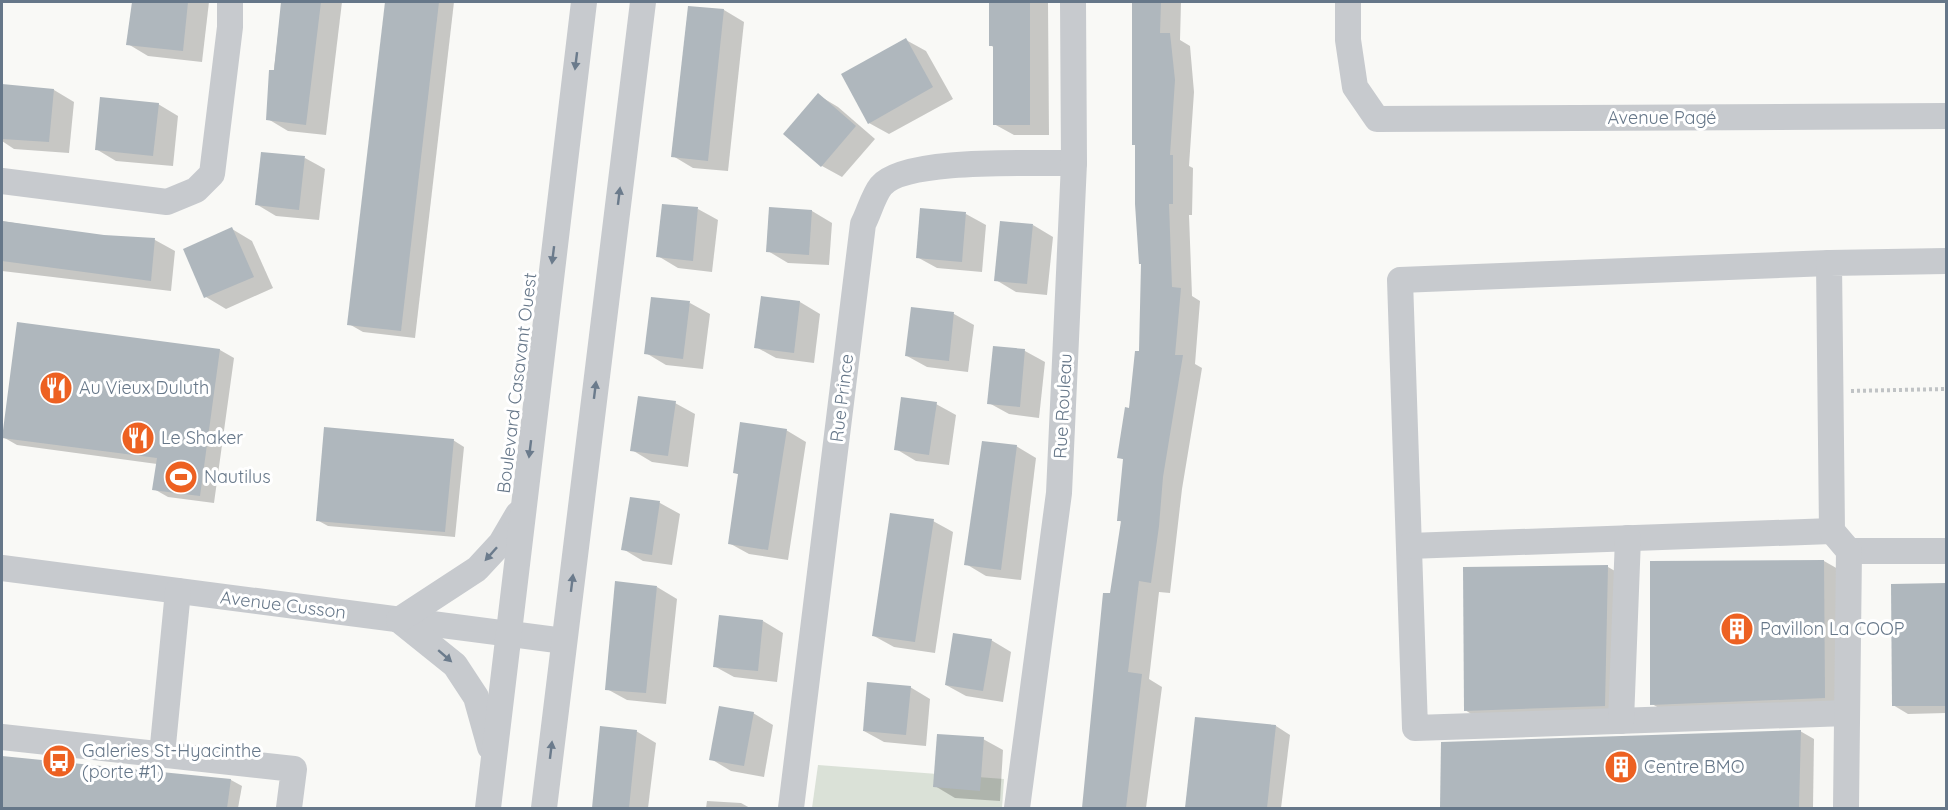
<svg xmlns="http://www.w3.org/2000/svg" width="1948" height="810" font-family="Quicksand,sans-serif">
<rect width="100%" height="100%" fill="#f9f9f6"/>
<!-- green -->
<path fill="#dae1d7" d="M818,765L1004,779L1002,808H812Z"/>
<!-- shadow -->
<g fill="#0003">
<path d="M133,2H209L202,62L148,56L128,44Z"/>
<path d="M282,2H342L326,135L288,131L268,119Z"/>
<path d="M387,2H454L415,338L363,332L349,324Z"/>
<path d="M991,2H1048L1049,135H1014L994,124L995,48L990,45Z"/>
<path d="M1133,2H1181L1180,40L1190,46L1194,92L1189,166L1193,168L1192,215H1189L1192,296L1200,301L1195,364L1202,368L1182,489L1170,593L1159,592L1149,679L1162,687L1146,808H1083L1104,594L1111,595L1122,522L1118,520L1125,460L1119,457L1141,353L1143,265L1137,146L1133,144Z"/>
<path d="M689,7L724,10L744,22L728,171L693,168L673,156Z"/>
<path d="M906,40L926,51L953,99L889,134L869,123Z"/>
<path d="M2,86L54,90L74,102L69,153L14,149L2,141Z"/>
<path d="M818,95L838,107L875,139L842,177L822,166L785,134Z"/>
<path d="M158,104L178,116L173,166L116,161L96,149Z"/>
<path d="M305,158L325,169L319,220L276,216L256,204Z"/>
<path d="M771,208L812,211L832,223L829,265L788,263L768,251Z"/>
<path d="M698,209L718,220L712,272L678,268L658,256Z"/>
<path d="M966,214L986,225L982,272L937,268L917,257Z"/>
<path d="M2,221L103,237L155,240L175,251L171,291L2,271Z"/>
<path d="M1033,225L1053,237L1047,295L1016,292L996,280Z"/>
<path d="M232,229L252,241L273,288L226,309L206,297Z"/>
<path d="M762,298L800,302L820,314L814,363L776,358L756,347Z"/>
<path d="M690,303L710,314L703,369L666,365L646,353Z"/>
<path d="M912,309L954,314L974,325L968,372L927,367L907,356Z"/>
<path d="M18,323L220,350L234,358L214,503L168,497L154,489L157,464L17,445L3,437Z"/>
<path d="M994,348L1025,351L1045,362L1039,418L1009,414L989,403Z"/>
<path d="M675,403L695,414L688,467L652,462L632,450Z"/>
<path d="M936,404L956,415L949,465L916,461L896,449Z"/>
<path d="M786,430L806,442L788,560L749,554L729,543L740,475L734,472Z"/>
<path d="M453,440L464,447L455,537L328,526L317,520Z"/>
<path d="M1016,446L1036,458L1021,580L986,576L966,564Z"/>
<path d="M631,498L660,503L680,514L672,565L643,561L623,549Z"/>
<path d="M933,521L953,532L935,653L894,647L874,636Z"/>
<path d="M1824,561L1838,569V705L1666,712L1652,704Z"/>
<path d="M1608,567L1622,575L1619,714L1479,719L1465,710Z"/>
<path d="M1946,585V713L1908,714L1893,705Z"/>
<path d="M657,587L677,599L666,704L627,700L607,689Z"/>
<path d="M763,621L783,633L777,682L734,677L714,666Z"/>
<path d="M991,640L1011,652L1003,702L966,696L946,685Z"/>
<path d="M910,687L930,699L926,746L884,742L864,731Z"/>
<path d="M753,713L773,725L764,777L731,771L711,759Z"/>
<path d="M1196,718L1276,726L1290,735L1281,808H1186Z"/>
<path d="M602,728L636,731L656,743L648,808H593Z"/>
<path d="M1800,731L1814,739L1813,808H1442L1443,744Z"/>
<path d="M983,739L1003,750L1000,801L955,798L935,786Z"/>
<path d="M2,758L231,780L242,786L238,808H2Z"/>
<path d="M707,801L741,803L750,808H706Z"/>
</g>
<!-- building -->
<g fill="#afb7bd">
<path d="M132,2H188L183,51L126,45Z"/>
<path d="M281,2H321L306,125L266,120L269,70H274Z"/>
<path d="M385,2H439L401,331L347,325Z"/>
<path d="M989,2H1030V125H993V46H989Z"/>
<path d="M1132,2H1161L1160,33H1170L1175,80L1170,155H1173V204H1169L1172,287L1181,288L1175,355H1183L1163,477L1159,526L1151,583L1139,581L1128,672L1142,674L1126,808H1082L1103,593H1110L1121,521H1117L1123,459L1117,458L1125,407L1129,408L1135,351H1139L1141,264H1139L1135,204V145H1132Z"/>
<path d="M688,6L724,9L708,161L671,157Z"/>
<path d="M906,38L933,87L868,124L841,74Z"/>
<path d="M2,84L54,89L49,142L2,139Z"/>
<path d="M818,93L856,126L821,167L783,134Z"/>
<path d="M100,97L159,103L153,156L95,150Z"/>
<path d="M261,152L305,156L299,210L255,205Z"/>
<path d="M662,204L698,207L693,261L656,257Z"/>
<path d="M769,207L812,210L809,255L766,252Z"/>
<path d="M920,208L966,212L962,262L916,258Z"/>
<path d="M2,221L104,235L155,238L151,281L2,261Z"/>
<path d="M1000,221L1033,224L1027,284L994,281Z"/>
<path d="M232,227L254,277L204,298L183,249Z"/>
<path d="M761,296L800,301L794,353L754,348Z"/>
<path d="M651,297L690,301L683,359L644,354Z"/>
<path d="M911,307L954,312L949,361L905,356Z"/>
<path d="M17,322L220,349L200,496L152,490L157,458L2,438Z"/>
<path d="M993,346L1025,349L1020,407L987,404Z"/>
<path d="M638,396L676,401L668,456L630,451Z"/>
<path d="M901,397L937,402L929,455L894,450Z"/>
<path d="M740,422L787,429L768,550L728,544L738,474L733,473Z"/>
<path d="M324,427L454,439L445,532L316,521Z"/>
<path d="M982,441L1017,445L1001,570L964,565Z"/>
<path d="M630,497L660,501L652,555L621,550Z"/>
<path d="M890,513L934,519L915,642L872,636Z"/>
<path d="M1824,560L1825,698L1650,705V561Z"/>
<path d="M1608,565L1605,706L1464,711L1463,567Z"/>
<path d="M615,581L657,586L646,693L605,690Z"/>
<path d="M1947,583V706H1892L1891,584Z"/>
<path d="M719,615L763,620L758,671L713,667Z"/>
<path d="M953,633L992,639L983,691L945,685Z"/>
<path d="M867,682L911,686L906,735L863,731Z"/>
<path d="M719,706L754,712L744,766L709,760Z"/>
<path d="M1195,717L1276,725L1267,808H1185Z"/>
<path d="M600,726L637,730L629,808H592Z"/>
<path d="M1801,730L1799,808H1440L1441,742Z"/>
<path d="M937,734L984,737L980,791L933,787Z"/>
<path d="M2,756L231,779L227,808H2Z"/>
</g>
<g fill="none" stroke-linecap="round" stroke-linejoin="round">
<!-- path -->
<path stroke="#c0c3c5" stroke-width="4" stroke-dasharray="3 3" stroke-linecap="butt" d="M1851,391L1946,389"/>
<!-- minor -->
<g stroke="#c7cace" stroke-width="26">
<path d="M1348,2V40L1355,87L1377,119L1946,116"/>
<path d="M2,181L167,202L196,190L212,174L230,27V2"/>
<path d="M1829,263L1400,280L1415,728L1847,713"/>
<path d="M1409,546L1832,531"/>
<path d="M1849,551H1946"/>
<path d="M2,568L564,641"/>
<path d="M399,620L455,665L476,697L490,747"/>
<path d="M399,620L477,569L501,543L518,514"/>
<path d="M1621,721L1628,538"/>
<path d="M2,737L294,769L289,808"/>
<path d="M162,755L178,591"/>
<path d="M488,808L584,2"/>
<path d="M544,808L643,2"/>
<path d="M791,808L863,224C869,213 873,196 881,186C905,157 1035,164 1074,163"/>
<path d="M1017,808L1059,493L1074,163L1073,2"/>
<path d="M1846,808L1849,551L1832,531L1829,263L1946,261"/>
</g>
</g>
<!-- one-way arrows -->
<defs><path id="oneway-solid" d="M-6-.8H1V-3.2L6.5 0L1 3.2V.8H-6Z" transform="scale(1.5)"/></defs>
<g fill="#6b7b8c">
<use href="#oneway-solid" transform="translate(576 61) rotate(97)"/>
<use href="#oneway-solid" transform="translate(619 196) rotate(-83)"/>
<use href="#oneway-solid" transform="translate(553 255) rotate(97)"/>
<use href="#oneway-solid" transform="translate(595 390) rotate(-83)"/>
<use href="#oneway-solid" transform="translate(530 449) rotate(97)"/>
<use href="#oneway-solid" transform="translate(491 554) rotate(132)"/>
<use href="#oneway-solid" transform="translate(572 583) rotate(-83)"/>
<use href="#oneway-solid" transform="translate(445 656) rotate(41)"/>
<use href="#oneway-solid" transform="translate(551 750) rotate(-83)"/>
</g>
<!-- icons -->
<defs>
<symbol id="restaurant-disc" viewBox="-11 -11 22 22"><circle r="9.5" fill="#ed6122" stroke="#fff"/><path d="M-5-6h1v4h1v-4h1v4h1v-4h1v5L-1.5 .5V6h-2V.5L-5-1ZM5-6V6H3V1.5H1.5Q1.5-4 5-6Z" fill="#fff"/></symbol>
<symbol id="stadium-disc" viewBox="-11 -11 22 22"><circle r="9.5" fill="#ed6122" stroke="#fff"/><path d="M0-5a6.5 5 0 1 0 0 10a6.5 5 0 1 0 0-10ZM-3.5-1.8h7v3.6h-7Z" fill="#fff"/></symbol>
<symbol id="building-disc" viewBox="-11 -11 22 22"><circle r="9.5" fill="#ed6122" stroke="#fff"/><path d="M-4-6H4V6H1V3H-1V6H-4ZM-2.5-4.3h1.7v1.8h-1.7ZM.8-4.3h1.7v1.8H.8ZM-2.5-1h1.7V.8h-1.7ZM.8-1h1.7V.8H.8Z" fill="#fff"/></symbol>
<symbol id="bus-disc" viewBox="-11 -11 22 22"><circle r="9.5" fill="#ed6122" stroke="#fff"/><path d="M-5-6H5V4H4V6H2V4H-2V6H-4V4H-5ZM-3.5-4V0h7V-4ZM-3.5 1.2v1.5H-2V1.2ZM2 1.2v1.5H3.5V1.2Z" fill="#fff"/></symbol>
</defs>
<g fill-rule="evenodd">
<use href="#restaurant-disc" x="37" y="369" width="38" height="38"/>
<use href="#restaurant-disc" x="119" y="419" width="38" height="38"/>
<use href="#stadium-disc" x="162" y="458" width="38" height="38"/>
<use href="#building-disc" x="1718" y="610" width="38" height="38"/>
<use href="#bus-disc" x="40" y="742" width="38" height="38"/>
<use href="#building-disc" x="1602" y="748" width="38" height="38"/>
</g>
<g text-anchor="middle" stroke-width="6" stroke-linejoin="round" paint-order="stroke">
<!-- street labels -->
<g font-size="18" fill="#667789" stroke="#fff">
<text x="1662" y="124">Avenue Pagé</text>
<text transform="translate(517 383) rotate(-83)" y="6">Boulevard Casavant Ouest</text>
<text transform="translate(842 398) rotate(-83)" y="6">Rue Prince</text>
<text transform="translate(1063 406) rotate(-87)" y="6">Rue Rouleau</text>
<text transform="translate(283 605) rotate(7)" y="6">Avenue Cusson</text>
</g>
<!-- poi labels -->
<g font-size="18" fill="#667789" stroke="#fff" text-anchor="start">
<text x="79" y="394">Au Vieux Duluth</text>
<text x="161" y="444">Le Shaker</text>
<text x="204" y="483">Nautilus</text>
<text x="1760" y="635">Pavillon La COOP</text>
<text x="82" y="757">Galeries St-Hyacinthe<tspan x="82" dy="21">(porte #1)</tspan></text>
<text x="1644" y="773">Centre BMO</text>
</g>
</g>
<!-- border -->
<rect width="1948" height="810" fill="none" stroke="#667789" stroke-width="6"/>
</svg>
